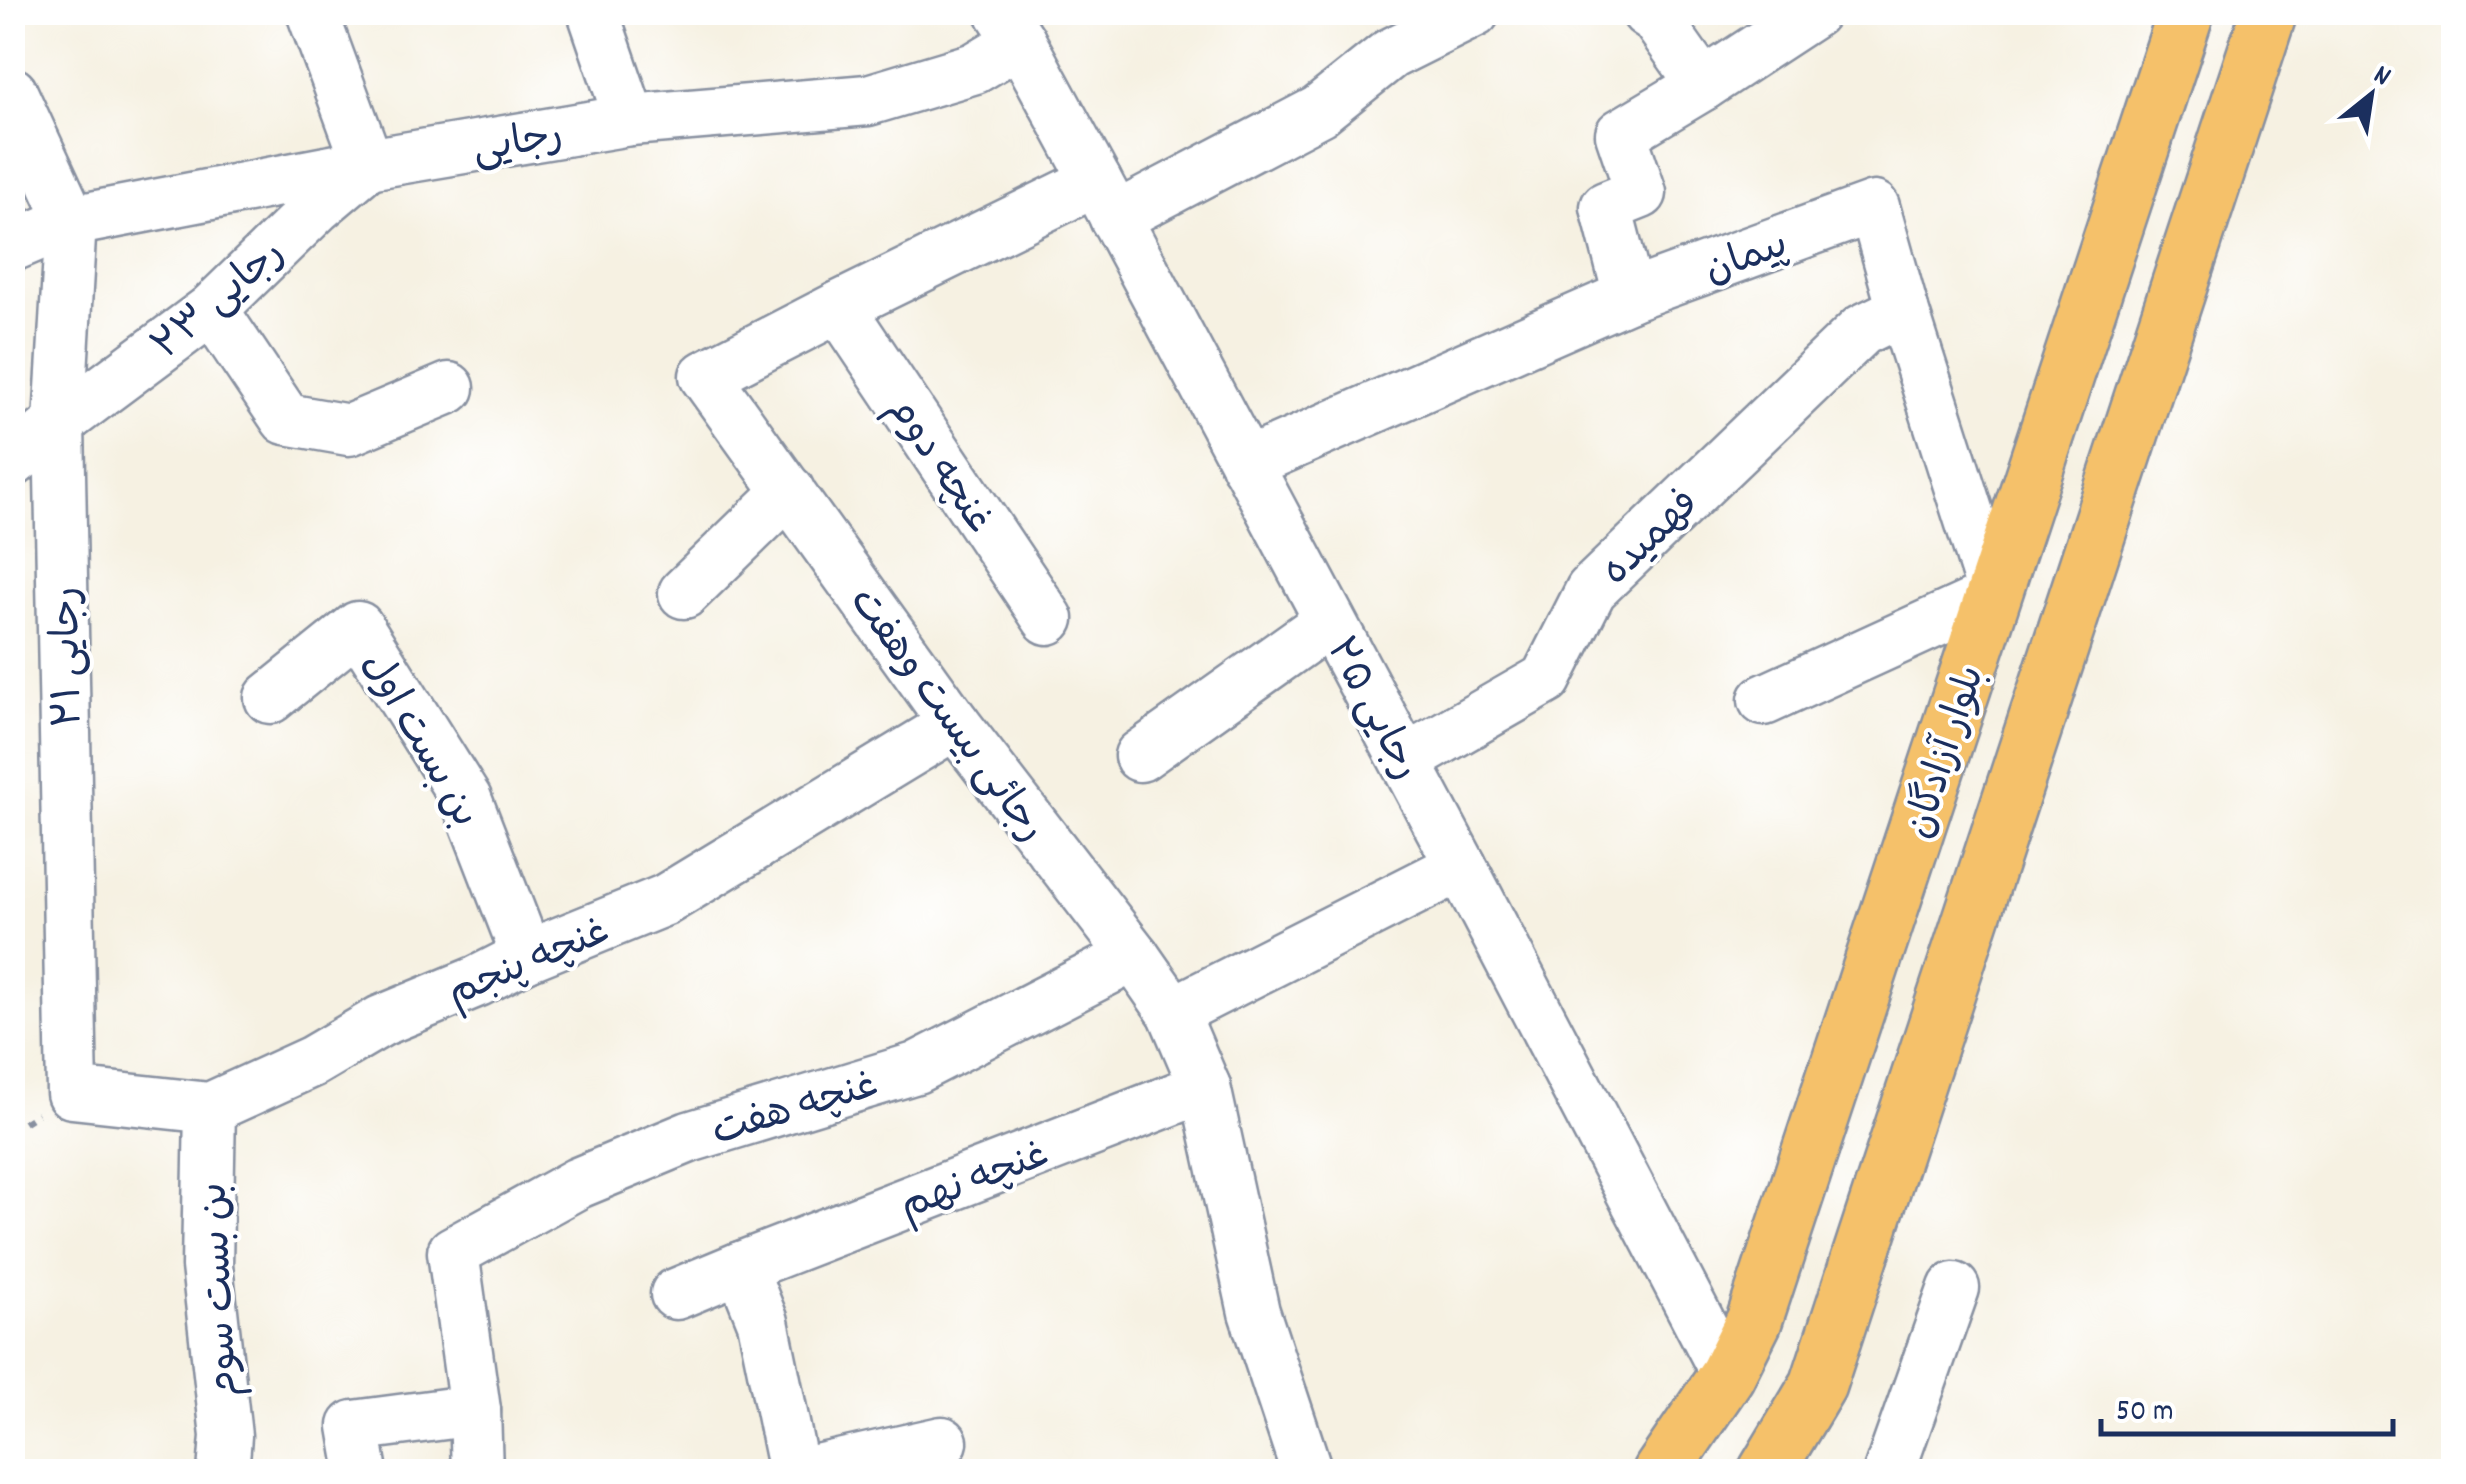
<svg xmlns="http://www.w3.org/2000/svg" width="2466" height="1484" font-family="Dekko,'Playpen Sans Arabic',sans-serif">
<rect width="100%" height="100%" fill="#fff"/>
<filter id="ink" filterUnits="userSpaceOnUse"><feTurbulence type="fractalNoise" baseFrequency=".01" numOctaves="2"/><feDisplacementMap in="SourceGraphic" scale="20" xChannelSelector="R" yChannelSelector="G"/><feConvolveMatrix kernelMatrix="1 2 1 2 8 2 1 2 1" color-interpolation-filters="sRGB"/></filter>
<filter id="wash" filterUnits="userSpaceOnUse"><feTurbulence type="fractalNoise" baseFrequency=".0048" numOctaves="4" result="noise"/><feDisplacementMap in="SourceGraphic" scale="40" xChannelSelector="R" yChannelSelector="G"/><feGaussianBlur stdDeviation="2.25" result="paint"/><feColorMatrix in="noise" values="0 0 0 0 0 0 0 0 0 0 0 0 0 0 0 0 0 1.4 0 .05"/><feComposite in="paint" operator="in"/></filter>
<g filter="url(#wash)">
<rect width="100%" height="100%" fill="#f6f1e2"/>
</g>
<g filter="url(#ink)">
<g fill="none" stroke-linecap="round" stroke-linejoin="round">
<defs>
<g id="minor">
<path d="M593,12L630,120"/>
<path d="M1001,12L1020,41L1096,181L1461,866L1727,1375"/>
<path d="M1703,85L1814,12"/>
<path d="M12,93L71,221L59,423L72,1093L210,1108L313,1061L381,1021L478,981L527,956L665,900L955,724"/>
<path d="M1096,181L839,307L705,376L955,724L1134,956L1173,1012L1205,1087L1254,1312L1307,1472"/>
<path d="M1115,218L1319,111L1390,54L1474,12"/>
<path d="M12,246L71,221L368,164L630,120L868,100L975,68L1020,41"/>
<path d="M1629,296L1606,207L1641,193L1621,134L1703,85L1655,17L1647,12"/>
<path d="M839,307L1048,619"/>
<path d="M212,309L286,419L349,430L449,388"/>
<path d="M12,462L59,423L212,309L316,208L368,164L312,12"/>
<path d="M1246,464L1629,296L1874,207L1903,310L1994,595L1764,700"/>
<path d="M684,593L789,491"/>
<path d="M270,698L358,627L466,799L527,956"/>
<path d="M1140,756L1330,621"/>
<path d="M1405,760L1546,679L1591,590L1862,330L1903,310"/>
<path d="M1173,1012L1461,866"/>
<path d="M210,1108L207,1266L226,1436L223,1472"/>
<path d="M741,1267L763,1322L794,1472"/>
<path d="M676,1294L741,1267L1205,1087"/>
<path d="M362,1472L354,1426L475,1410"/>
<path d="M477,1472L475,1410L453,1252L578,1183L689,1137L916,1068L1134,956"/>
<path d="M808,1472L942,1442"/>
<path d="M1889,1472L1954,1288"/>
</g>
<g id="highway">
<path d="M1661,1472L1727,1375L1754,1321L2186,12"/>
<path d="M1766,1472L1818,1385L2269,12"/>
</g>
</defs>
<!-- minor casing -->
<use href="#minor" stroke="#8890a0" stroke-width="55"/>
<!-- highway casing -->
<use href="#highway" stroke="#8890a0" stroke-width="60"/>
<!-- path -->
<path stroke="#8890a0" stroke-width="6" stroke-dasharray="8 8" stroke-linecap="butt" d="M12,1150L16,1128L38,1114"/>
<!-- minor -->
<use href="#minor" stroke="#fff" stroke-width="50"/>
<!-- highway -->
<use href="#highway" stroke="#f5c16b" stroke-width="55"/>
</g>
</g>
<g text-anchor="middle" stroke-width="8" stroke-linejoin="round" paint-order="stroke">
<!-- street labels -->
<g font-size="40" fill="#1b2f5e" stroke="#fff">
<text transform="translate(517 139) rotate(-10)" y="14">رجایی</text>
<text transform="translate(1745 254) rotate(-20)" y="14">پیمان</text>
<text transform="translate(216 297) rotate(-41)" y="14">رجایی ۲۳</text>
<text transform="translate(943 463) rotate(56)" y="14">غنچه دوم</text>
<text transform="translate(1648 535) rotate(-44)" y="14">فهمیده</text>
<text transform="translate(64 657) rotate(-91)" y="14">رجایی ۲۱</text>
<text transform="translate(1376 707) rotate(62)" y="14">رجایی ۲۵</text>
<text transform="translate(950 713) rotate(54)" y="14">رجائی بیست وهفت</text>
<text transform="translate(423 738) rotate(60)" y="14">بن بست اول</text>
<text transform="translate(1942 751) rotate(-72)" y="14">بلوار آزادگان</text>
<text transform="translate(527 959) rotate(-23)" y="14">غنچه پنجم</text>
<text transform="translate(794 1105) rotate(-17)" y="14">غنچه هفت</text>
<text transform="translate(973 1177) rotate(-21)" y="14">غنچه نهم</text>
<text transform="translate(216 1290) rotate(-93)" y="14">بن بست سوم</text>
</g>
</g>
<!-- margin -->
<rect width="2466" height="1484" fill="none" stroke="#fff" stroke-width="50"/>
<!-- north arrow -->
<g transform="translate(2371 95) rotate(30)" stroke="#ffffff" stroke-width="8" paint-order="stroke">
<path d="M0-8L18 38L0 25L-18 38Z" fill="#1b2f5e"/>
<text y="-15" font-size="28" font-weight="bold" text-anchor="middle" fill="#1b2f5e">N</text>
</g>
<!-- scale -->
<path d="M2101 1419v15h292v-15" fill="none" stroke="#1b2f5e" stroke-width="5"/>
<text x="2116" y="1419" font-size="30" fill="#1b2f5e" stroke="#ffffff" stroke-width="8" paint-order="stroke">50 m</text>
</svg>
